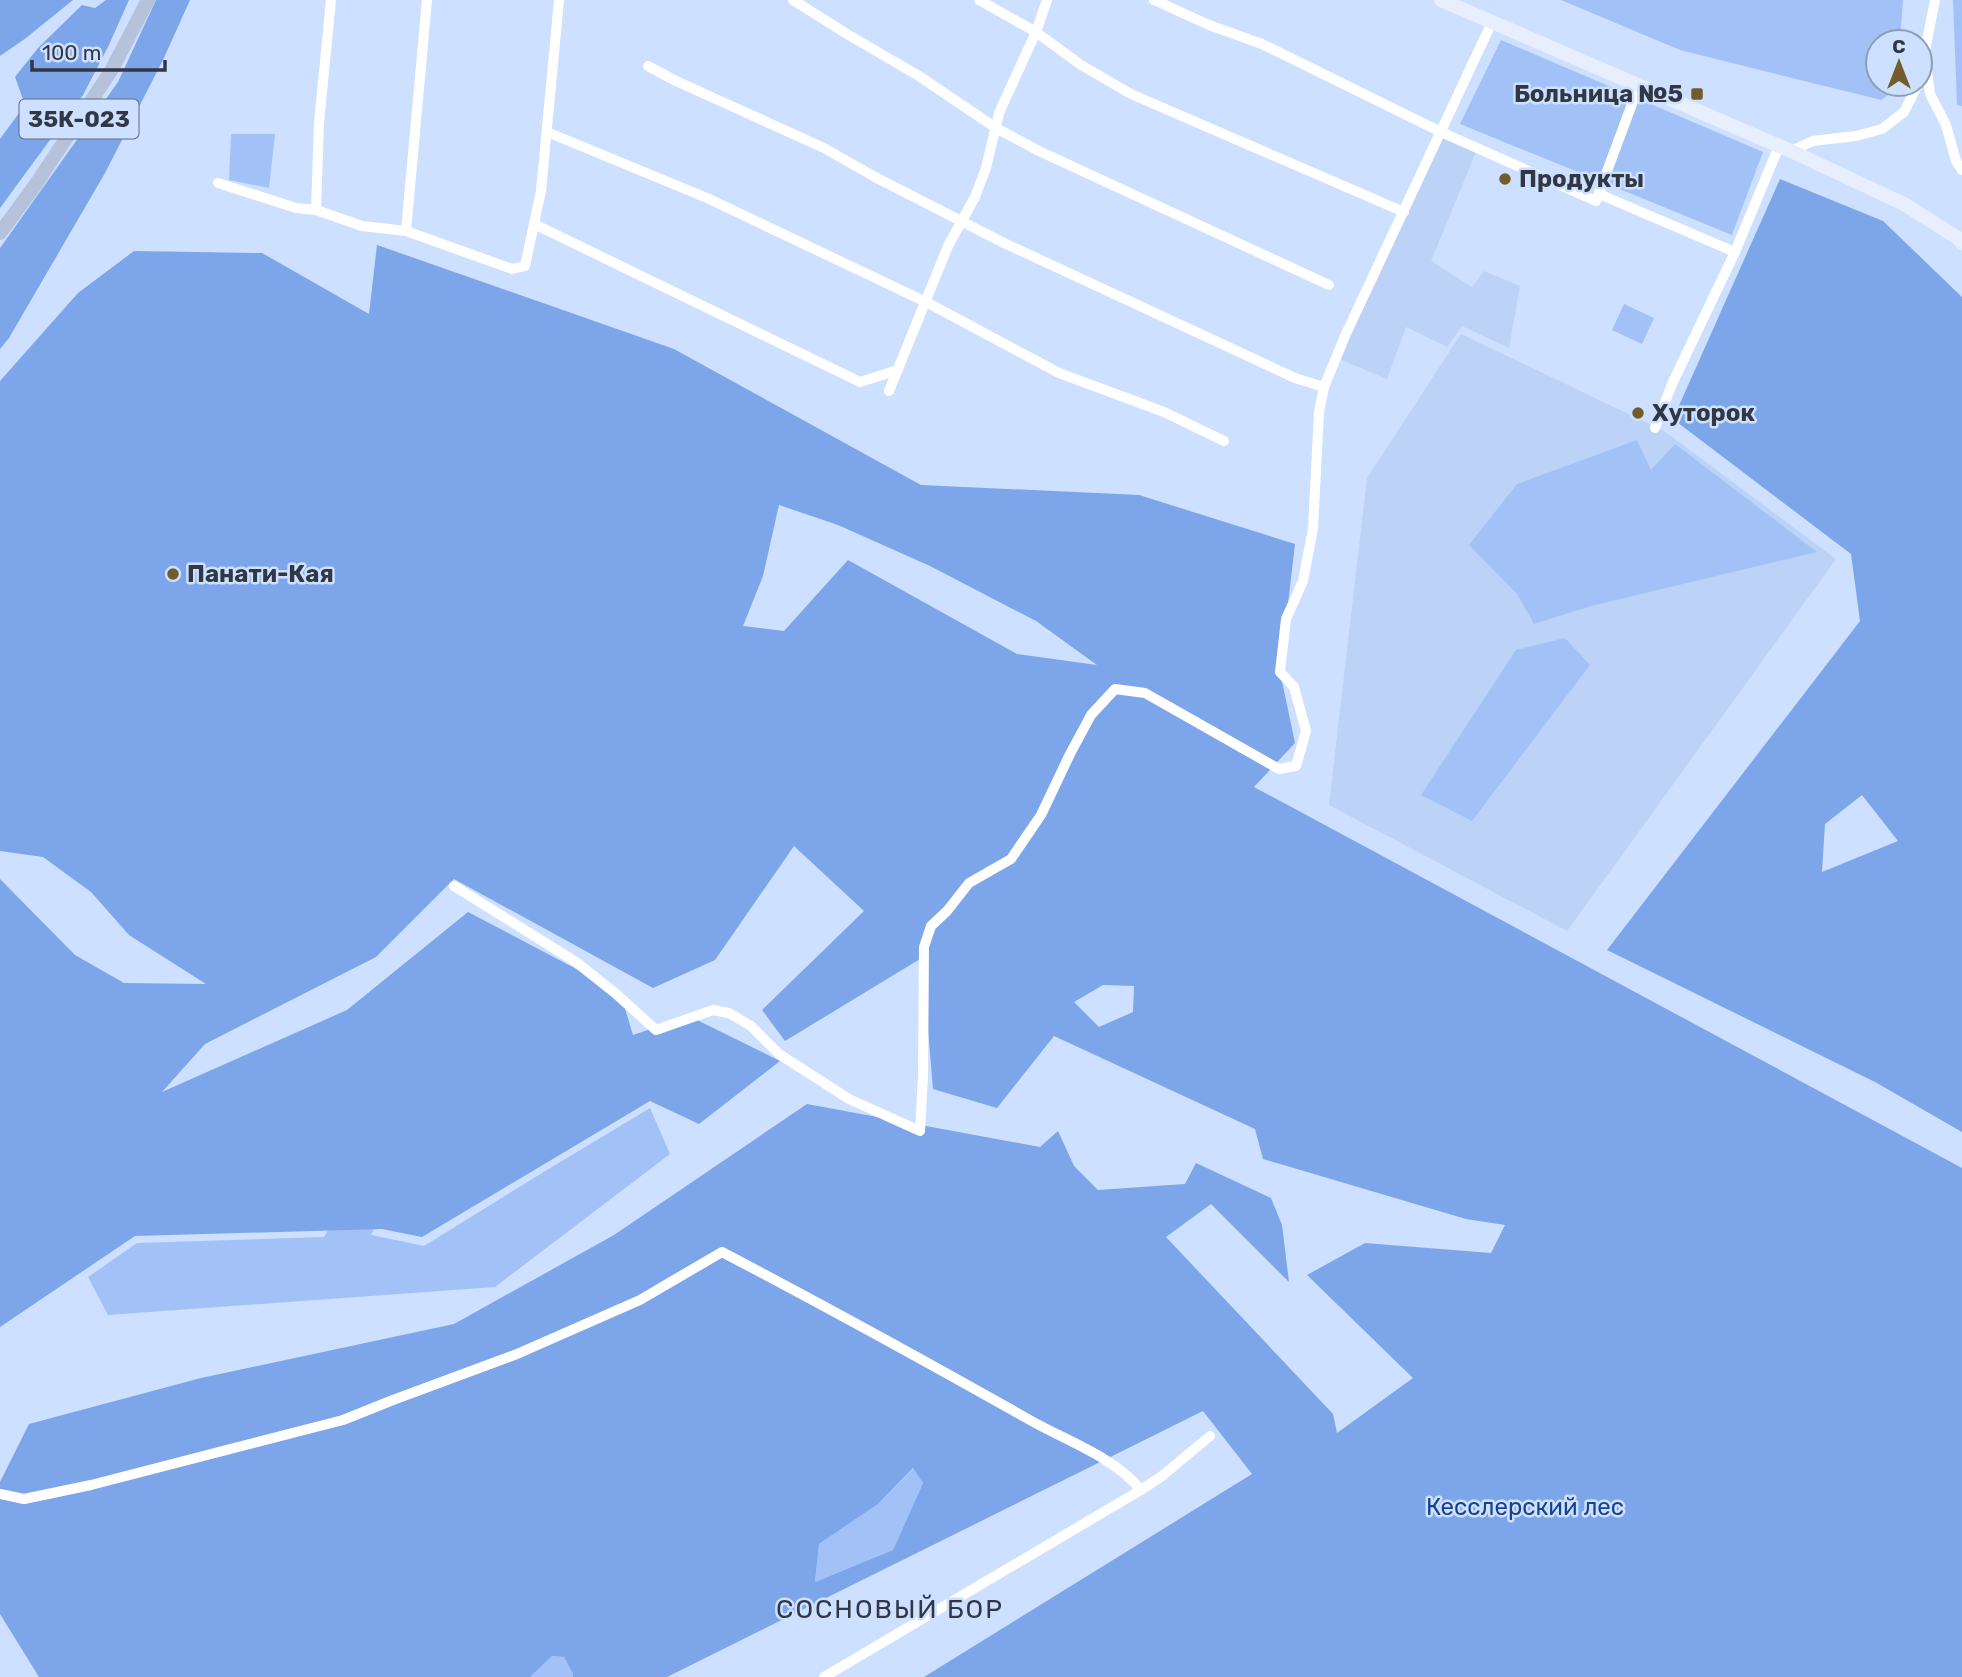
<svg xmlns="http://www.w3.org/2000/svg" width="1962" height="1677" font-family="Rubik,sans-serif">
<rect width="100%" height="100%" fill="#cde0ff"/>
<!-- built -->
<g fill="#bcd2f6">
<path d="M1443,136L1476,152L1431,261L1472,287L1484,271L1520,286L1509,348L1462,326L1447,347L1406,327L1387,379L1337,358Z"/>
<path d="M1461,334L1664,431L1836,559L1567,931L1329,805L1367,478Z"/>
</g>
<!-- green -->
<g fill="#a2c2f7">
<path d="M1561,0H1903L1900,42H1878V84H1897L1896,90L1881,100L1680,50Z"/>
<path d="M1953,0H1962V106L1957,105Z"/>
<path d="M1501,40L1763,152L1732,235L1460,124Z"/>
<path d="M231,134H275L269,188L229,180Z"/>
<path d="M1624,304L1654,318L1642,344L1612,330Z"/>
<path d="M1637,440L1651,470L1675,444L1817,552L1591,606L1534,624L1517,594L1469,545L1517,484Z"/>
<path d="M1565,638L1590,665L1472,821L1421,795L1516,650Z"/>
<path d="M411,1091L442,1101L371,1235L424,1246L542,1173L650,1108L670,1154L495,1287L108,1315L88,1277L137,1243L324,1237Z"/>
<path d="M914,1468L923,1483L893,1550L815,1582L819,1544L878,1504Z"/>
<path d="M551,1656L564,1657L573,1674V1677H530Z"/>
</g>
<!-- forest -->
<g fill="#7da5ea" fill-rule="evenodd">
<path d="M0,0H73L26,38L0,56Z"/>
<path d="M106,0H129L108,47L83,95L0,208V139L25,105L15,77L38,48L82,5L95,8Z"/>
<path d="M156,0H190L163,60L105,173L9,338L0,349V248L118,82Z"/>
<path d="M1780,179L1883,221L1962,297V1132L1875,1082L1607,950L1860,621L1851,554L1673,419ZM1862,795L1898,841L1822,872L1825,824Z"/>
<path d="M377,245L674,349L921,485L1139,495L1295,544L1280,672L1295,743L1254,787L1962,1168V1677H924L1252,1474L1203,1411L667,1677H573V1674L564,1657L552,1656L530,1677H39L0,1614V1482L29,1424L201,1378L454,1324L614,1235L807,1104L1040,1147L1058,1131L1074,1166L1098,1190L1185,1184L1196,1163L1271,1198L1282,1225L1289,1282L1211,1204L1166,1237L1333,1414L1337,1433L1413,1378L1307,1275L1365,1243L1491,1253L1505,1225L1466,1219L1263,1159L1255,1129L1054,1036L997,1108L933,1089L923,970L925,956L785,1041L762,1010L864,911L794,846L715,960L653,988L454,879L376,957L205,1044L162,1092L347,1010L468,912L620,992L633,1035L689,1016L780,1061L699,1124L650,1101L422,1237L382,1229L135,1236L0,1327V879L75,955L124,983L206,984L129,935L91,892L43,857L0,851V381L78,293L134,251L262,253L369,314ZM779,505L838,525L930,566L1036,621L1097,665L1017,654L848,560L784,631L743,626L763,576ZM1103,985L1134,986L1133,1012L1099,1027L1074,1002ZM913,1468L923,1483L893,1550L815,1582L819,1544L878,1504Z"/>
</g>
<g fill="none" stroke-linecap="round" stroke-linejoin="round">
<!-- minor -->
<g stroke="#fff" stroke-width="10">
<path d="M793,0L847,34L919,76L996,128L1039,151L1329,285"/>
<path d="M979,0L1036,32L1081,65L1131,94L1404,212"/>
<path d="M1154,0L1209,25L1262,44L1441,132L1596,201L1639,85"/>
<path d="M1925,55L1930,94L1946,125L1956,161L1962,170"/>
<path d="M648,66L676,81L824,148L875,177L1004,243L1295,378L1324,387"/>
<path d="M1920,76L1935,0"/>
<path d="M547,132L707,198L926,302L1059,373L1164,412L1224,441"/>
<path d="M1791,151L1813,141L1856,136L1882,129L1904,112L1918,84"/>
<path d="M218,183L296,208L316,210L362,226L406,231L512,269L525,266L541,191L559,0"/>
<path d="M1599,194L1735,252"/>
<path d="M316,210L319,123L331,0"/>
<path d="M534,224L860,382L898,370"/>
<path d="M406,231L427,0"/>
<path d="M889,391L948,246L975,197L986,168L999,113L1036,32L1047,0"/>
<path d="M1655,428L1672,384L1735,252L1779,146"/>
<path d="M454,886L576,962L615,993L656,1030L713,1010L729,1013L751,1026L779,1054L849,1099L920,1131L923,1076L924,947L931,926L947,911L969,883L1011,859L1041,815L1070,754L1091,715L1115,689L1145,693L1279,769L1296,766L1306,731L1294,687L1280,672L1286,619L1303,581L1313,529L1319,412L1324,387L1345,336L1492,22"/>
<path d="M0,1494L24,1499L91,1485L343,1420L393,1400L517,1354L640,1300L722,1252C825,1306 927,1362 1028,1419C1066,1441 1113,1456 1141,1490"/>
<path d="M824,1677L1141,1490L1162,1476L1210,1436"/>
</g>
<!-- secondary -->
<path stroke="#e7effc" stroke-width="14" d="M1441,0L1791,151L1904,204L1958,238L1962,243"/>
<!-- primary -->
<path stroke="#b5c2da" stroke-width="14" d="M0,233L36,184L111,71L148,0"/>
</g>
<!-- markers -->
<g fill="#745b2c" stroke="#cde0ff" stroke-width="2.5">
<rect x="1690" y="87" width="14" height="14" rx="3.5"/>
<circle cx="1505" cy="179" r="7"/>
<circle cx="1638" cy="413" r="7"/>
<circle cx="173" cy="574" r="7"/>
</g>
<g text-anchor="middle" stroke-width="5" stroke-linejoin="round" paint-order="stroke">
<!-- shield labels -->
<rect fill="#cde0ff" stroke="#606a7c" stroke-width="2" x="19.5" y="99.5" width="119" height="39" rx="5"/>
<g font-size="23" font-weight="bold" fill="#313844">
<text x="79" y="127">35К-023</text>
</g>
<!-- poi labels -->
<g font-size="24" font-weight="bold" fill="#313844" stroke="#cde0ff" text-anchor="start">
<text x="1683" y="102" text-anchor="end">Больница №5</text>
<text x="1519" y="187">Продукты</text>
<text x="1652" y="421">Хуторок</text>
<text x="187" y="582">Панати-Кая</text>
</g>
<!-- park labels -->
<g font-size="24" fill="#154291" stroke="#cde0ff">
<text x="1525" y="1515">Кесслерский лес</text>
</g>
<!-- neighbourhood labels -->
<g font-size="26" letter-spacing="2" fill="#313844" stroke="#cde0ff">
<text x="890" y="1618">СОСНОВЫЙ БОР</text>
</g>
</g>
<!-- north arrow -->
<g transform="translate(1899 63)"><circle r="33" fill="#cde0ff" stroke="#8f9db4" stroke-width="2"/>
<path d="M0-5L12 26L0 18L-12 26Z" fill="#745b2c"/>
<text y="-10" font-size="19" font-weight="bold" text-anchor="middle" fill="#313844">С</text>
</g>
<!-- scale -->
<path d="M32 60v10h133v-10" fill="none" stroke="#313844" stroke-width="3.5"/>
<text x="42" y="60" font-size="21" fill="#313844" stroke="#cde0ff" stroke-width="5" paint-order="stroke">100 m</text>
</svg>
